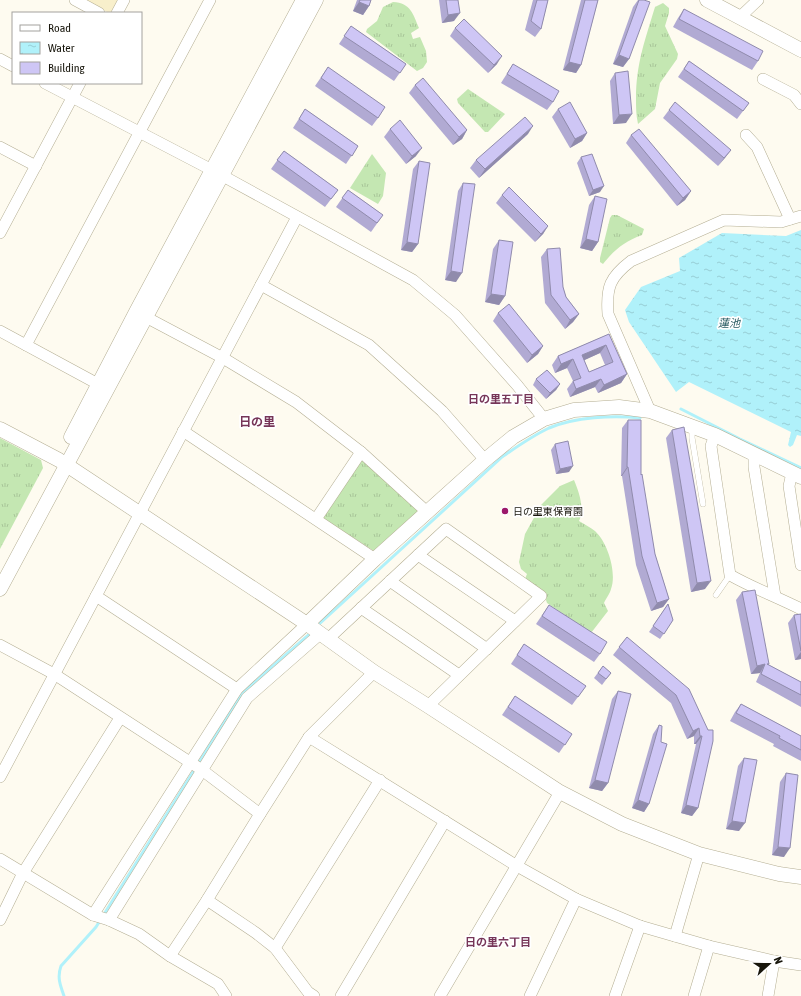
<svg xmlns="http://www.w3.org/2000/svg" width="801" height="996" font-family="'Asap Condensed','Noto Sans JP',sans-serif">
<defs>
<pattern id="grass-tufts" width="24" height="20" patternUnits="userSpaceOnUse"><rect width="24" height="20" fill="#c4e7b2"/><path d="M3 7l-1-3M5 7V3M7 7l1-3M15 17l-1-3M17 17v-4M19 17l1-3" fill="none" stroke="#a8c598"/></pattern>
<pattern id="water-ripples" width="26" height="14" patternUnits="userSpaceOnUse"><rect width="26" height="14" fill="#b0f1fa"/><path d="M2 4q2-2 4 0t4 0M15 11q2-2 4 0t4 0" fill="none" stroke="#97ced5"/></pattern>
</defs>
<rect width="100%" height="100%" fill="#fefbf0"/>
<!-- built -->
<path fill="#f8efcb" d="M85,0H119L113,11L109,13Z"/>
<!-- grass -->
<g fill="url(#grass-tufts)">
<path d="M393,2C411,3 413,14 419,28L411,33L413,39L420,37L426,51L427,62L423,68L417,71L366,32L367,29L377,21L383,7Z"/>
<path d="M663,3L669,8V13L665,26L678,54L677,59L660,83L655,109L638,124C636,115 636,107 636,99C636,64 645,40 655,7Z"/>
<path d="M468,89L505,114L488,132H485L458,103L457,99Z"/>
<path d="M372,154L386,173L383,196L378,204L350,188Z"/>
<path d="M612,215H617L644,229L642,235C624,242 615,249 603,264L600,262V258L610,218Z"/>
<path d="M0,438L41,460L43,468L0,549Z"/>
<path d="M363,460L417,508L418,513L374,551L324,519L322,515L357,462Z"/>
<path d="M574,480C579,492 585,509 579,521C584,524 590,527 595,531C608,543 617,573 611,589C610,594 606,598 604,603L608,611L591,633L547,603L546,600L547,594L525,579L527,574L521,569L519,562L525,534L541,505L560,486Z"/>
</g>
<!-- water -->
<path fill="url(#water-ripples)" d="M801,230V436L797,435L793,445L790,447L788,445L791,432L689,382L676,392L629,322L625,310L641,287L680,271L679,258L722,233L786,236Z"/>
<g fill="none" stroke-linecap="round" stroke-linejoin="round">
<!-- stream -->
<g stroke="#b0f1fa" stroke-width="3">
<path d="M681,409L740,439L801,468"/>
<path d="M317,626L502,457C518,446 532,436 549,428C575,417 613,415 640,418"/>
<path d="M198,764L243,692L312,632"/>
<path d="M64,996C60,985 57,977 61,966L96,927L195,769"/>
</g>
<defs>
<g id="service">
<path d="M692,427V438L703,504"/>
<path d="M716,595L730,575"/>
</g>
<g id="minor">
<path d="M75,0L99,13"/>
<path d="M117,13L124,0"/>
<path d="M740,17L758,0"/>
<path d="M0,59L13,66"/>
<path d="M763,79L794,95L801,104"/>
<path d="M45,83L212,170L413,280L455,315L517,385L544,419"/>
<path d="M746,135L757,147L790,219"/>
<path d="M0,147L36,166"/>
<path d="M0,233L80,83"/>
<path d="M261,285L369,345L442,411L485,460"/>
<path d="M140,314L223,358L296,402L361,452L427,512"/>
<path d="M0,331L98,384"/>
<path d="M26,345L210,0"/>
<path d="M650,411L608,314C606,287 610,277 631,261L724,220L781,222L801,216"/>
<path d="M183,431L375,559"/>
<path d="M715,435L711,446L730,575C753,588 777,597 801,609"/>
<path d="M754,454V467L775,596"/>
<path d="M792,473L789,486L801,565"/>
<path d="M316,519L361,452"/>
<path d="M418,555L515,621"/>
<path d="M390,581L487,649"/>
<path d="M96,596L237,689"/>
<path d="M361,608L459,675"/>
<path d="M328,639L446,529L541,596L428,706"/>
<path d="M0,645L54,674L202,770L260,814"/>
<path d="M309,737L517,866L576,899L640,926L709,946L774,961L801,965"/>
<path d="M0,777L297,217"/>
<path d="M0,859L93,915L109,920L139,934L170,956L218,984L226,996"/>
<path d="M207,900L256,933L275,948L308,992L314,996"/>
<path d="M93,915L237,689L307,624"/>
<path d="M0,920L23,873L120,718"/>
<path d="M109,920L247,698L320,634"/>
<path d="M675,936L699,854"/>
<path d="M275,948L380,780"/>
<path d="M170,956L207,900L260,814L309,737L374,672"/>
<path d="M341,996L445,821"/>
<path d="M440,996L560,792"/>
<path d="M530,996L576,899"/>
<path d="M615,996L640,926"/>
<path d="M694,996L709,946"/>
<path d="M768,996L774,961"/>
</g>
<g id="tertiary">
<path d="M707,0L801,50"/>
<path d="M0,429L59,460L307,624L374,672L428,706L560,792L622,824L699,854L779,874L801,877"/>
<path d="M71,437L136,312L303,0"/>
<path d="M0,589L316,0"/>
<path d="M307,624L375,559L485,460L513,437L544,419L574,410L619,407L650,411L715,435L801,477"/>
</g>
</defs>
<!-- service casing -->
<use href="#service" stroke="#b4ae93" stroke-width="6"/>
<!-- minor casing -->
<use href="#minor" stroke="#b4ae93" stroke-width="12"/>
<!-- tertiary casing -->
<use href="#tertiary" stroke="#b4ae93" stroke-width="15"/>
<!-- service -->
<use href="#service" stroke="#fff" stroke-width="5.5"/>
<!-- minor -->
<use href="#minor" stroke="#fff" stroke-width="11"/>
<!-- tertiary -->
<use href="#tertiary" stroke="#fff" stroke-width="14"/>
</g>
<!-- wall -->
<g fill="#b1aad3" fill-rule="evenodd">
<path d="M357,0H371L369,6L363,15L353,11Z"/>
<path d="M439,0H458L454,21L442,23Z"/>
<path d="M533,0H548L541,29L535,37L525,30Z"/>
<path d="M581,0H598L581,65L576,73L563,70Z"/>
<path d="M638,0H644L629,59L623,67L613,64L633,7Z"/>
<path d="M684,9L758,61L752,70L673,27L678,18Z"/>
<path d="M351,26L406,64L394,81L339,44Z"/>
<path d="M455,28L497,64L488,73L450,36Z"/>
<path d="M689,61L749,103L737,119L678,77Z"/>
<path d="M513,64L553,102L547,110L501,83Z"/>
<path d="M328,67L378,118L372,126L315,86Z"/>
<path d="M615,73L626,123L613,124L610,81Z"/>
<path d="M415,85L467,130L462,139L453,145L409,93Z"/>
<path d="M305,109L358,146L346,164L293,128Z"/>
<path d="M558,109L587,133L582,141L570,148L552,117Z"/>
<path d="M669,110L731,150L718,166L663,118Z"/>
<path d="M390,129L416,156L406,164L384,137Z"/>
<path d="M528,134L479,178L470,168L476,160Z"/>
<path d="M631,135L691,191L685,200L677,206L626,143Z"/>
<path d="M284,151L338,190L325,207L271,169Z"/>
<path d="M581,157L600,192L589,196L577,163Z"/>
<path d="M419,161L418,244L412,252L401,250L413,169Z"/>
<path d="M463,183L456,282L445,280L458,191Z"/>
<path d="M348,190L383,215L371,232L336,207Z"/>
<path d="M502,195L548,226L543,234L535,242L496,203Z"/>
<path d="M595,196L598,242L592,251L580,248L589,205Z"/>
<path d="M499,240L505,296L499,305L485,302L493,249Z"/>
<path d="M547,249L563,287L566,297L579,314L573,322L565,329L545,303L541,257Z"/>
<path d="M498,313L543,346L538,354L527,363L493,321Z"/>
<path d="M609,334L627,374L621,383L598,393L595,387L570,397L567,389L573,381L567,368L555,373L552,365L558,356ZM600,353L605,365L589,372L584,360Z"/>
<path d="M536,379L560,384L556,390L546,399L533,385Z"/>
<path d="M628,420L641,475L655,554L669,599L663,607L651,611L636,565L622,476H621L622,428Z"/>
<path d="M672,430L705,589L691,592L666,438Z"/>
<path d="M555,444L569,472L556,474L551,450Z"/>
<path d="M742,592L769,664V665L801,682V707L756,682L760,673L751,674L736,600Z"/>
<path d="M668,604L673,620L660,639L649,632Z"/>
<path d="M549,605L600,654L594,662L536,624Z"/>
<path d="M801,614V659L795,660L788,623L794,615Z"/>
<path d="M627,637L708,730L698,808L692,816L681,813L696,744H694V736L687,739L671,703L613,655Z"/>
<path d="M524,644L586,686L572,705L511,664Z"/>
<path d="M603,666L611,673L602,685L594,678Z"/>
<path d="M618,691L608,783L602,791L589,788L612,699Z"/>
<path d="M515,696L572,734L559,753L502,715Z"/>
<path d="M741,704L801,736V761L773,746L774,744L730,721L735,712Z"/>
<path d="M659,725L649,804L644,812L632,808L653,734Z"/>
<path d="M744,758L739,831L726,829L738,766Z"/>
<path d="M786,773L784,857L772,855L780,782Z"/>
</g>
<!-- shaded-wall -->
<g fill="#908bac">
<path d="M359,2L369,6L363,15L353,11Z"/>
<path d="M460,13L454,21L442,23L448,15Z"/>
<path d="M619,55L629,59L623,67L613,64Z"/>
<path d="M502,56L497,64L488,73L494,65Z"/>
<path d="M569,62L581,65L576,73L563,70Z"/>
<path d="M632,114L626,123L613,124L619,115Z"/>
<path d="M533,126L528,134L479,178L485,169Z"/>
<path d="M467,130L462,139L453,145L459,137Z"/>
<path d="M587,133L582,141L570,148L575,139Z"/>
<path d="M422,148L416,156L406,164L412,156Z"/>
<path d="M731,150L725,158L718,166L724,158Z"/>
<path d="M604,186L600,192L589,196L593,190Z"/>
<path d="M691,191L685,200L677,206L683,198Z"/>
<path d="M548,226L543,234L535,242L541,234Z"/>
<path d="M586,239L598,242L592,251L580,248Z"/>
<path d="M407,242L418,244L412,252L401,250Z"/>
<path d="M451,271L462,273L456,282L445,280Z"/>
<path d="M491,294L505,296L499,305L485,302Z"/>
<path d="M579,314L573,322L565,329L570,320Z"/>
<path d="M606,345L600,353L576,364L582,355Z"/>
<path d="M543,346L538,354L527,363L532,355Z"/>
<path d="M573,359L567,368L555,373L561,364Z"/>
<path d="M627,374L621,383L598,393L604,385Z"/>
<path d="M601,379L595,387L570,397L576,389Z"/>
<path d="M560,384L556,390L546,399L550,393Z"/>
<path d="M573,466L569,472L556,474L560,469Z"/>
<path d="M627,467H628L622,476H621Z"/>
<path d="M711,581L705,589L691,592L697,583Z"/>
<path d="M669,599L663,607L651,611L657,603Z"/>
<path d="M801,652V659L795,660Z"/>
<path d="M765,664L760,673L751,674L757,666Z"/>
<path d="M699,728L694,736L687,739L693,731Z"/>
<path d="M700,736H702L696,744H694Z"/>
<path d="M595,780L608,783L602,791L589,788Z"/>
<path d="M638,800L649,804L644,812L632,808Z"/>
<path d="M686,805L698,808L692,816L681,813Z"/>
<path d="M732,821L745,823L739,831L726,829Z"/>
<path d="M778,847L790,848L784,857L772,855Z"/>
</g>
<!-- building -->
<g fill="#cec6f5" stroke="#908bac" fill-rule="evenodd">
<path d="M360,0H371L369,6L359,2Z"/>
<path d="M446,0H458L460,13L448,15Z"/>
<path d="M537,0H548L541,29L531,21Z"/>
<path d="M585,0H598L581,65L569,62Z"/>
<path d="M639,0H644L650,2L629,59L619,55Z"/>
<path d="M684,9L763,51L758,61L679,19Z"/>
<path d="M464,19L502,56L494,65L455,28Z"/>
<path d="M351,26L406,64L400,73L344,36Z"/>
<path d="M689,61L749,103L743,111L684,69Z"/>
<path d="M513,64L559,91L553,102L507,74Z"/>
<path d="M328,67L385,107L378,118L321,78Z"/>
<path d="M628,71L632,114L619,115L615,73Z"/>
<path d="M423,78L467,130L459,137L415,85Z"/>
<path d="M570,102L587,133L575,139L558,109Z"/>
<path d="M675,102L731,150L724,158L669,110Z"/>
<path d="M305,109L358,146L352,156L299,119Z"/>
<path d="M525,117L533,126L485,169L476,160Z"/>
<path d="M400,120L422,148L412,156L390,129Z"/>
<path d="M639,129L691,191L683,198L631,135Z"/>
<path d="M284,151L338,190L331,199L277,160Z"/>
<path d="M592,154L604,186L593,190L581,157Z"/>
<path d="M419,161L430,163L418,244L407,242Z"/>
<path d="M463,183L475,184L462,273L451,271Z"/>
<path d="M509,187L548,226L541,234L502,195Z"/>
<path d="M348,190L383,215L377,223L342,198Z"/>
<path d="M595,196L607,199L598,242L586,239Z"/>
<path d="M499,240L513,242L505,296L491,294Z"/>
<path d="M560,248L563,287L566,297L579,314L570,320L551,295L547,249Z"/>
<path d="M509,304L543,346L532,355L498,313Z"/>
<path d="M609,334L627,374L604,385L601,379L576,389L573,381L581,378L573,359L561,364L558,356ZM606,345L613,362L589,372L582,355Z"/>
<path d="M547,370L560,384L550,393L536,379Z"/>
<path d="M628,420H641V475L642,474L655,554L669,599L657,603L642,556L628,467H627Z"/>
<path d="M684,427L711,581L697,583L672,430Z"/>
<path d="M568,441L573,466L560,469L555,444Z"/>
<path d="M755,590L769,664H767L801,682V695L761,674L765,664L757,666L742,592Z"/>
<path d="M668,604L673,620L664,634L653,626Z"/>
<path d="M549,605L607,642L600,654L542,616Z"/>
<path d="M801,614V651L794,615Z"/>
<path d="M627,637L689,689L708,730H713V741L698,808L686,805L702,736H700L699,728L693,731L676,695L619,647Z"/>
<path d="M524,644L586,686L578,697L517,655Z"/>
<path d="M603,666L611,673L606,679L598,673Z"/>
<path d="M618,691L631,694L608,783L595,780Z"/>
<path d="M515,696L572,734L565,745L508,707Z"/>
<path d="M741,704L801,736V750L779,738L780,736L736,713Z"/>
<path d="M659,725L662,726L661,742L667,744L649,804L638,800Z"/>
<path d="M744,758L757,760L745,823L732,821Z"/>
<path d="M786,773L798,775L790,848L778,847Z"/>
</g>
<!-- markers -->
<circle fill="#9b186a" stroke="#fff" stroke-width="1.5" cx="505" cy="511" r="4"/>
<g text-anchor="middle" stroke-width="3.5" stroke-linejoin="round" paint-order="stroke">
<!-- poi labels -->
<g font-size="10" fill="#18160c" stroke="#fff" text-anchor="start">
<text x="513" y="515">日の里東保育園</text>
</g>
<!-- water labels -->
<g font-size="11" font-style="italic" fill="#265960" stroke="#fff">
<text x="729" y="327">蓮池</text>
</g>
<!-- neighbourhood labels -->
<g font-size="11" font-weight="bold" fill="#763558" stroke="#fff">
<text x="501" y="403">日の里五丁目</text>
<text x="498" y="946">日の里六丁目</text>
</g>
<!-- quarter labels -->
<g font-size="12" font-weight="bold" fill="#763558" stroke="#fff">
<text x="257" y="426">日の里</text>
</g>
</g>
<!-- legend -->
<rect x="12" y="12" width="130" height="72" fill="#ffffff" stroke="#a3a29e"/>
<rect x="20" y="25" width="20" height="6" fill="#ffffff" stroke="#a3a29e"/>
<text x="48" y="32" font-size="12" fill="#18160c">Road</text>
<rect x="20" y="42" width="20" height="12" fill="url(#water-ripples)" stroke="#a3a29e"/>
<text x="48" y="52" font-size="12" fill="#18160c">Water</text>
<rect x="20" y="62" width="20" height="12" fill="#cec6f5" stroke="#a3a29e"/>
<text x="48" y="72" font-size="12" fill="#18160c">Building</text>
<!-- north arrow -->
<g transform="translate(769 964) rotate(69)" stroke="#ffffff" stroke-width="3" paint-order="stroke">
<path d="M0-3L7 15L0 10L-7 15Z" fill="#18160c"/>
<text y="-6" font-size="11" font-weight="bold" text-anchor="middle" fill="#18160c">N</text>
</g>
</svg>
